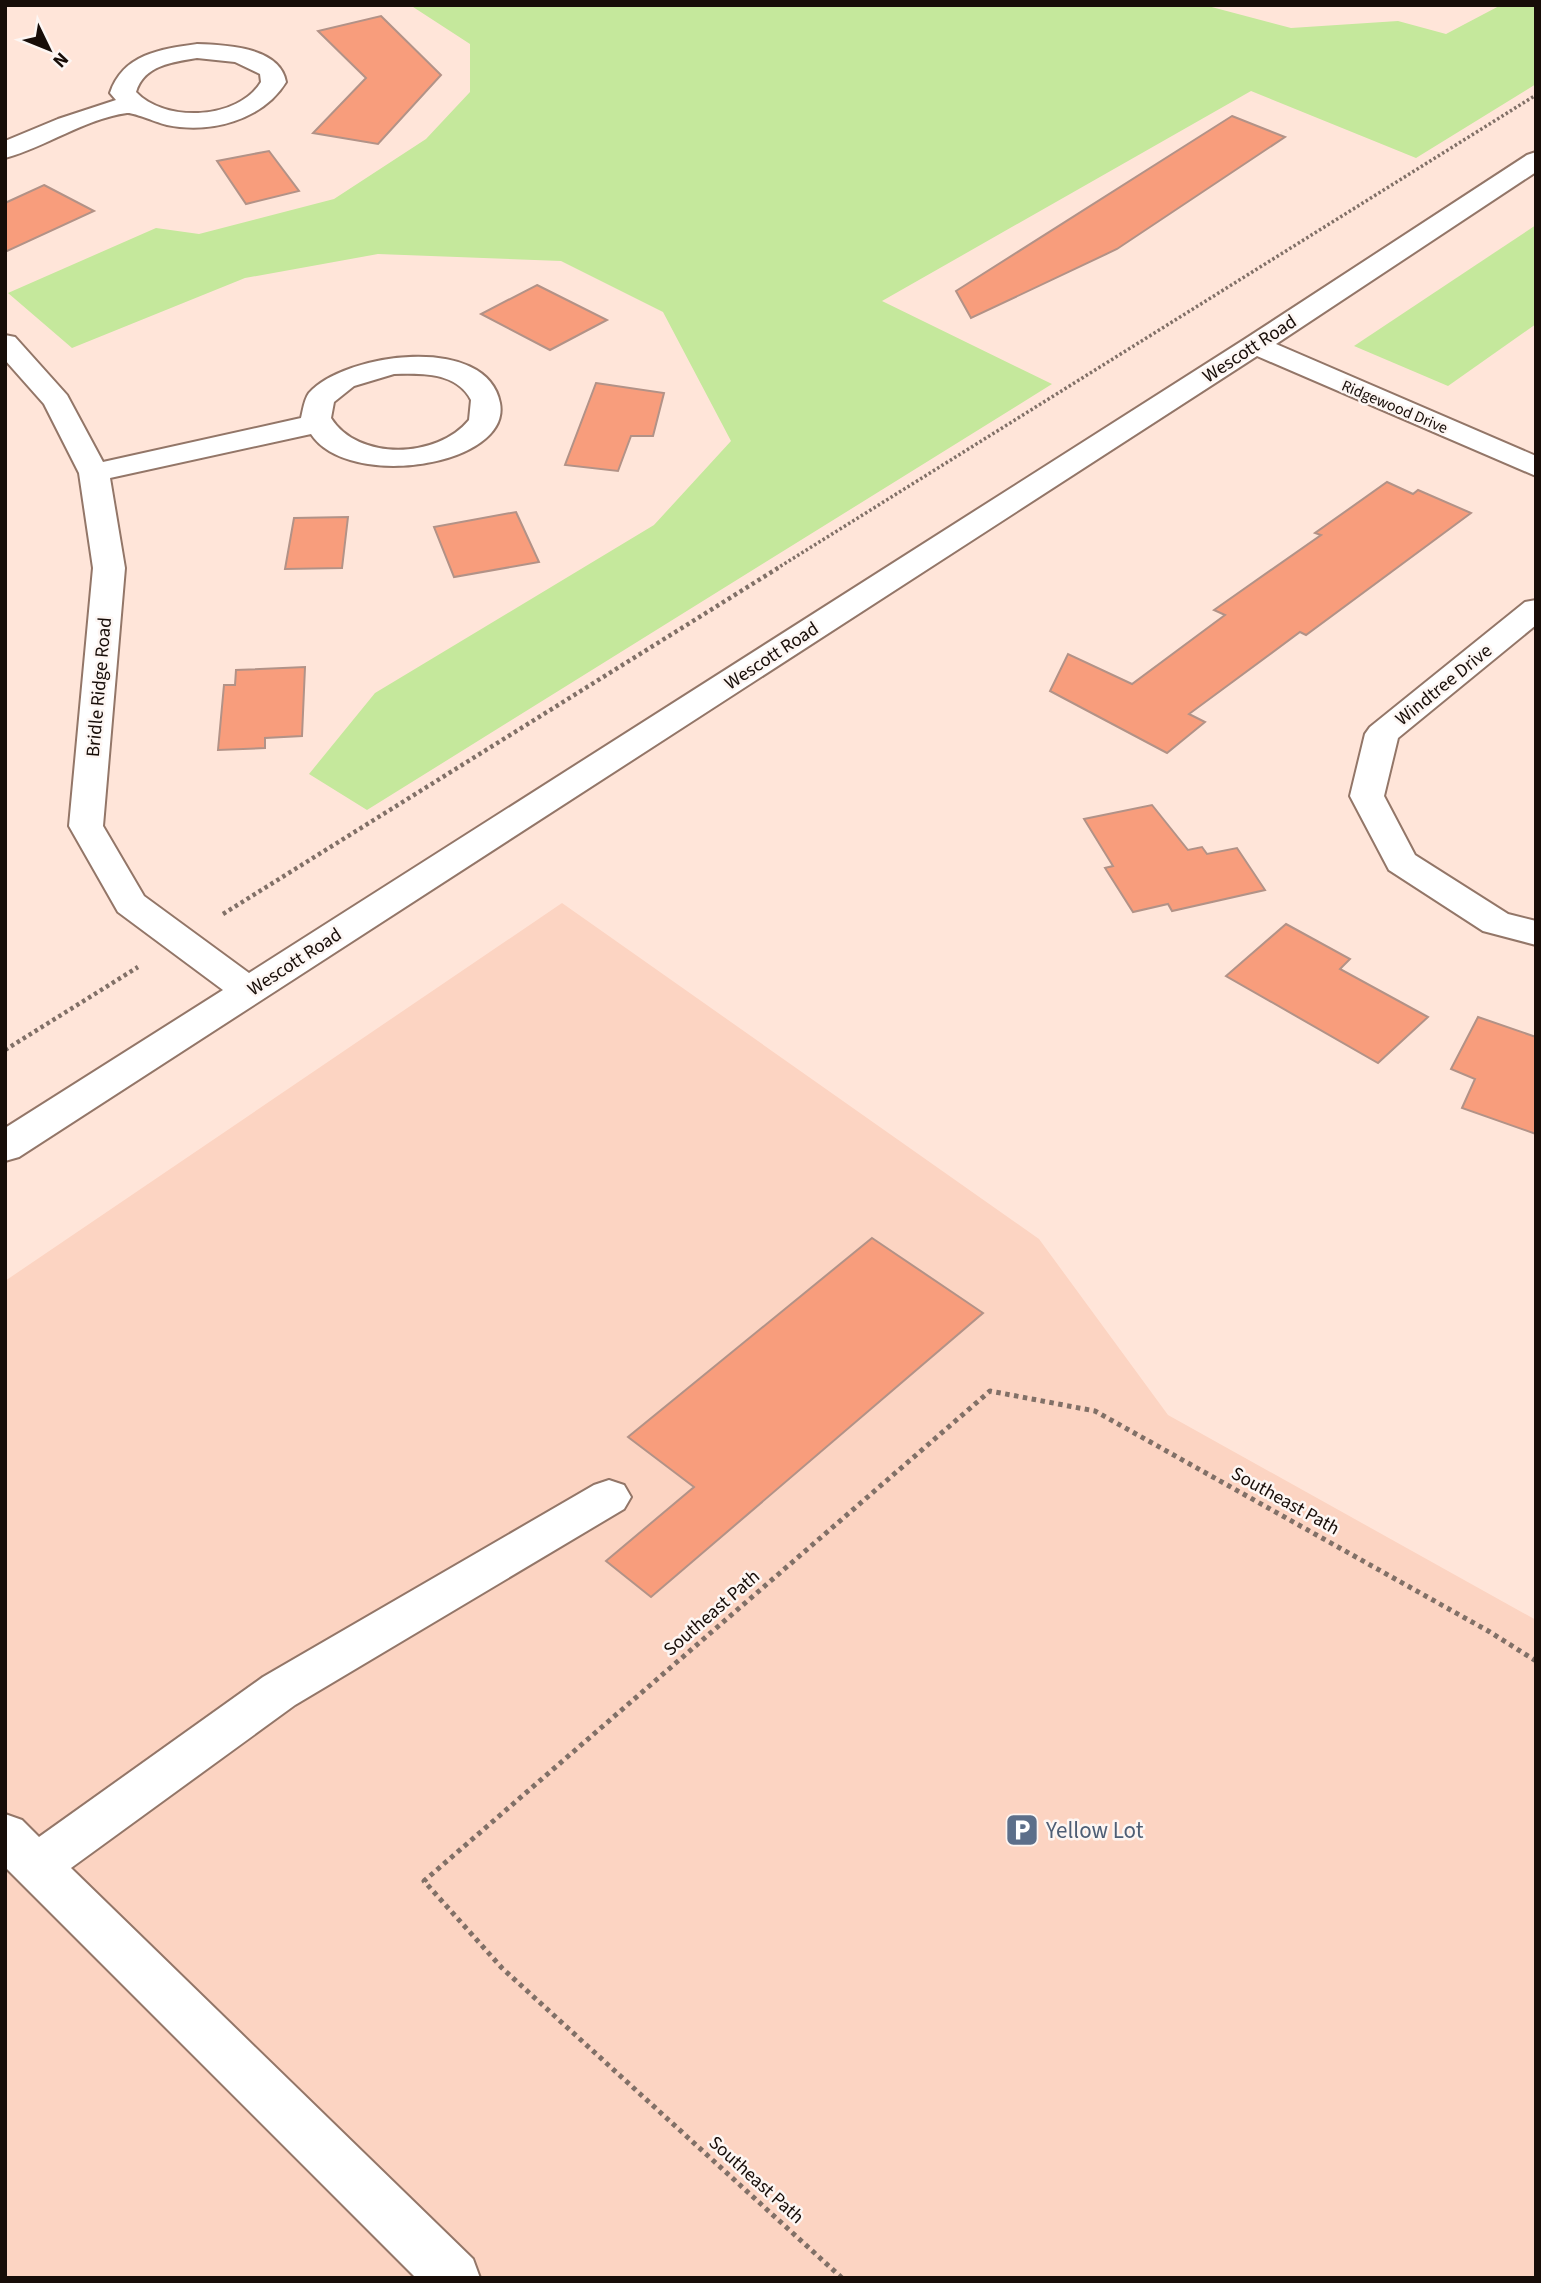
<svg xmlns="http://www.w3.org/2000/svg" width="1541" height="2283" font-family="'Source Sans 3',sans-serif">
<rect width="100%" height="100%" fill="#ffe5d9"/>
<!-- built -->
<path fill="#fcd4c2" d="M562,903L1039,1239L1168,1415L1536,1620V2278H5V1281Z"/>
<!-- green -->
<g fill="#c5e89c">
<path d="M410,5H1204L1291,28L1398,21L1446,34L1501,5H1536V84L1416,158L1251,91L882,301L1052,384L367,810L309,774L375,693L654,525L731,441L663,312L561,261L378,254L245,278L72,348L8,293L156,228L199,234L334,199L426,139L470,92V44Z"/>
<path d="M1536,225V324L1448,386L1354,346Z"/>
</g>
<!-- building -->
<g fill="#f89d7c" stroke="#b29287" stroke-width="2">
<path d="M381,16L441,75L378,144L313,133L366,78L318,31Z"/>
<path d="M1232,116L1285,137L1117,249L971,318L956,291Z"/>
<path d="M269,151L299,191L246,204L217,161Z"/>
<path d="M44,185L94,211L5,252V203Z"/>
<path d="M537,285L607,320L550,350L481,314Z"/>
<path d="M596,383L664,393L653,436H631L618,471L565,465Z"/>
<path d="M1387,482L1413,494L1418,490L1471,513L1306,635L1300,632L1189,714L1205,722L1167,753L1050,691L1068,654L1132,684L1225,615L1214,610L1321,535L1315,533Z"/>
<path d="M516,512L539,562L454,577L434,527Z"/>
<path d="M348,517L342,568L285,569L294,518Z"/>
<path d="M305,667L302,736L265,738V748L218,750L224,685H235L236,670Z"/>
<path d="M1152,805L1188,850L1202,847L1207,854L1237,848L1265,890L1172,911L1168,904L1133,912L1105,868L1113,866L1084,819Z"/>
<path d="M1286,924L1350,959L1340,969L1428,1017L1378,1063L1226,976Z"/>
<path d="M1478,1017L1536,1037V1134L1462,1108L1475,1079L1451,1069Z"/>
<path d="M872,1238L983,1313L651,1597L606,1561L694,1487L628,1437Z"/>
</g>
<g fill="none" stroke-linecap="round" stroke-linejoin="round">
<defs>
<g id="minor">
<path d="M197,44C226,45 280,47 286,82C263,120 210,134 167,125C158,123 133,112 127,113C84,119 46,147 5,158V141L58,119L116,100L110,93C123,54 161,49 197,44ZM197,58L235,62L260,74L261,82C238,120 165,123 136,92C144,65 173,62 197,58Z"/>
<path d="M1536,152V172L1276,344L1536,456V476L1257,356L19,1157L5,1161V1128L223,990L118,912L69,826L93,568L79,473L44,404L5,360V335L15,337L67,395L103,462L301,418C303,410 304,400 309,393C344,353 487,333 500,403C512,466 348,491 311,434L110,478L125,568L103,826L144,896L249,973L1245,339L1527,155ZM394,374C421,373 457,372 471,400L469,420C437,459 358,461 331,418L334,402L354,386Z"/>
<path d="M1536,600V625L1398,738L1384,796L1415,855L1508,914L1536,921V945L1483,931L1389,870L1350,796L1365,734L1370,727L1525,602Z"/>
<path d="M609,1480L624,1485L631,1497L624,1509L295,1705L71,1868L473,2259L480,2278H416L5,1867V1814L22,1820L39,1837L263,1677L594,1485Z"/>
</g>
</defs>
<!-- minor casing -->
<use href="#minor" stroke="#937668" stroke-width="4"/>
<!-- path-far2 -->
<path stroke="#817067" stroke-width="3.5" stroke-dasharray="2.5 2.5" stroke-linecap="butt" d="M776,569L1536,95"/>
<!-- path-far1 -->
<g stroke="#817067" stroke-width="4.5" stroke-dasharray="3.5 3.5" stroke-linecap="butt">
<path d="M223,914L778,568"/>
<path d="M5,1050L138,967"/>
</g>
<!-- path -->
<path stroke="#817067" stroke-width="5" stroke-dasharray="4.5 4.5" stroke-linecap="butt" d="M842,2278L502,1968L424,1881L990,1391L1095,1411L1490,1632L1536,1661"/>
<!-- minor -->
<use href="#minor" fill="#fff" fill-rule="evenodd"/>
</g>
<!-- icons -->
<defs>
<symbol id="parking-square" viewBox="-11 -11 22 22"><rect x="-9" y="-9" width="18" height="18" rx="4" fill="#5c6f8a" stroke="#fdf6f3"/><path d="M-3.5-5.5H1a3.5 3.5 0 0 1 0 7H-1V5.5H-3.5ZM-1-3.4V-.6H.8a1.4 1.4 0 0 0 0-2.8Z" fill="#fff"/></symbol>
</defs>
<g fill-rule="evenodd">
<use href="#parking-square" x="1003" y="1811" width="38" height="38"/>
</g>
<g text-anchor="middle" stroke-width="5" stroke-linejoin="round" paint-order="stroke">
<!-- far-street labels -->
<g font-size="16" fill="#170d08" stroke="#fdf6f3">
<text transform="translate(1395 406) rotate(23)" y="6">Ridgewood Drive</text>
</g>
<!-- street labels -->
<g font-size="19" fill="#170d08" stroke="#fdf6f3">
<text transform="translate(1249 348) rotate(-33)" y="7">Wescott Road</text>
<text transform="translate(771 655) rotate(-33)" y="7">Wescott Road</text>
<text transform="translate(1443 684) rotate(-39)" y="7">Windtree Drive</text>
<text transform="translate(98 687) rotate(-85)" y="7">Bridle Ridge Road</text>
<text transform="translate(294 961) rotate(-33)" y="7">Wescott Road</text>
<text transform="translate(1286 1500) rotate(29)" y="7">Southeast Path</text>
<text transform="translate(711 1612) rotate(-41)" y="7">Southeast Path</text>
<text transform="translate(757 2179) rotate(42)" y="7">Southeast Path</text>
</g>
<!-- near-service labels -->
<g font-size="23" fill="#4e5e75" stroke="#fdf6f3" text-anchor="start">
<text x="1046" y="1838">Yellow Lot</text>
</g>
</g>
<!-- border -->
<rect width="1541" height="2283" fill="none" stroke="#170d08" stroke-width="14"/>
<!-- north arrow -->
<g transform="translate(49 49) rotate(133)" stroke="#fdf6f3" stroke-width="5" paint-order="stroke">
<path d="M0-5L12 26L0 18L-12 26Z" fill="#170d08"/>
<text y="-10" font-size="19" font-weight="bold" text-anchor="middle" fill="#170d08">N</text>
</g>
</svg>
